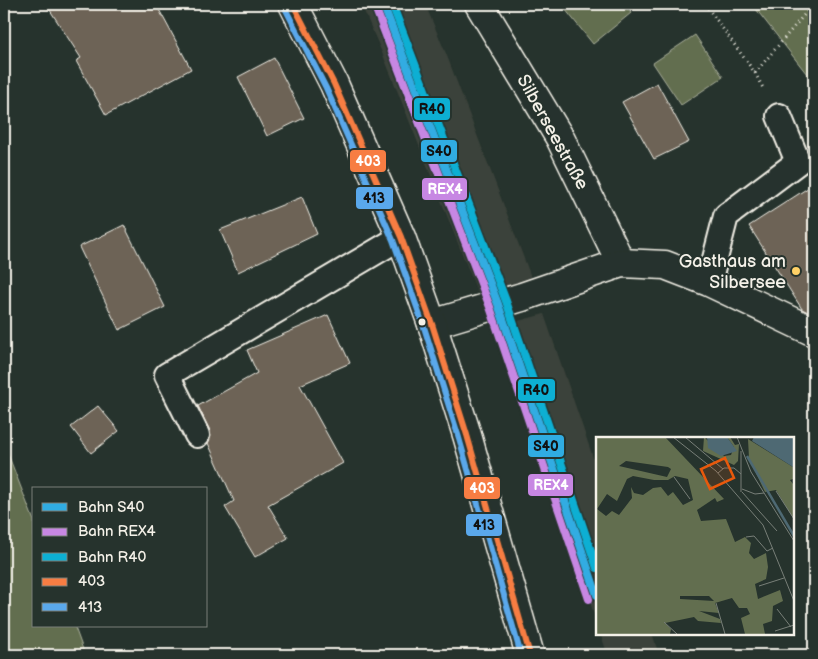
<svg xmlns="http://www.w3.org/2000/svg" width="818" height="659" font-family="'Balsamiq Sans',sans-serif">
<rect width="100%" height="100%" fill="#26332d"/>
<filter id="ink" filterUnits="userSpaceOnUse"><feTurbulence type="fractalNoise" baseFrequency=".02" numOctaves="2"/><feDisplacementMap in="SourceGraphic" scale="10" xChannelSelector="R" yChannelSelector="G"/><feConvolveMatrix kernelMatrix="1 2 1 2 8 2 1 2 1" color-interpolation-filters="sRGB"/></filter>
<g filter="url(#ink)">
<!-- built -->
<g fill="#3b423a">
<path d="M361,4H425L447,56L531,277L479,296L383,55Z"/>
<path d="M544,314L597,469V623L497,327Z"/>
<path d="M600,633H652L659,655H608Z"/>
</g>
<!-- green -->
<g fill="#626e4f" stroke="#abb09c">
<path d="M561,4H624L631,13L593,44Z"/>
<path d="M752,4H814V83Z"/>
<path d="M695,35L723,77L681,105L653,63Z"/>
<path d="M4,444L34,521V625H74L85,655H4Z"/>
</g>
<!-- building -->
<g fill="#6d6457" stroke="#f4f1e8">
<path d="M46,4H156L191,69L106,115L76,61L81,58Z"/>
<path d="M274,58L304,118L267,136L238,77Z"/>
<path d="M657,83L689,142L654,159L622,102Z"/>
<path d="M814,184V315L802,309L749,226Z"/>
<path d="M302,197L317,234L238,272L220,230Z"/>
<path d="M124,225L165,307L119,330L79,247Z"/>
<path d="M328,315L350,363L300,385L343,463L268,505L288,538L255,557L225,507L234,501L208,443L211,436L209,429L198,406L257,373L247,350Z"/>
<path d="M98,406L119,431L91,453L71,427Z"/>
</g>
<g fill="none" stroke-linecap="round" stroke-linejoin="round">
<defs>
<g id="lane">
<path d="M709,282L726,216L798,162L779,116"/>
<path d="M197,435L167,375L401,237"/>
</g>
<g id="street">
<path d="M479,4L560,138L621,263"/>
<path d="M432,324L522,297L621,263L665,265L709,282L814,332"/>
</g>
<path id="secondary" d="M293,4L334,84L401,237L432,324L467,435L530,655"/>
</defs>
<!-- lane casing -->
<use href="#lane" stroke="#f4f1e8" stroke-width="28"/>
<!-- street casing -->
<use href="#street" stroke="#f4f1e8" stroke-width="31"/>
<!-- secondary casing -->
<use href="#secondary" stroke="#f4f1e8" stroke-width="31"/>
<!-- path -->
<g stroke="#f4f1e8" stroke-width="3" stroke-dasharray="1 4" stroke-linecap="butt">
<path d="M705,4L755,73L763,88"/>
<path d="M803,4L809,9L814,11"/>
<path d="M755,73L809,9"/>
</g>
<!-- lane -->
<use href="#lane" stroke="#26332d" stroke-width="24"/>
<!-- street -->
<use href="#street" stroke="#26332d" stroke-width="28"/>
<!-- secondary -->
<use href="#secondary" stroke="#26332d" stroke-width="28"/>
<defs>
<path id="bus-1" d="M293,4L334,84L401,237L432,324L467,435L530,655"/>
<path id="bus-2" d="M285,8L326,88L393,240L424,327L459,438L521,655"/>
</defs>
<!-- bus-1 casing -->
<use href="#bus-1" stroke="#26332d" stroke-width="10"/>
<!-- bus-2 casing -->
<use href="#bus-2" stroke="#26332d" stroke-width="10"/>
<!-- bus-1 -->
<use href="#bus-1" stroke="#f77d43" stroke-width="6"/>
<!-- bus-2 -->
<use href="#bus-2" stroke="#5aa8eb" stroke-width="6"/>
<defs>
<path id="rail-1" d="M383,4L498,304L597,595"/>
<path id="rail-2" d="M375,7L490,307L589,599"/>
<path id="rail-3" d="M392,4L506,301L597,568"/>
</defs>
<!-- rail-1 casing -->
<use href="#rail-1" stroke="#26332d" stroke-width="11"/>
<!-- rail-2 casing -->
<use href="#rail-2" stroke="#26332d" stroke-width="11"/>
<!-- rail-3 casing -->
<use href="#rail-3" stroke="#26332d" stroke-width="11"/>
<!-- rail-1 -->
<use href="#rail-1" stroke="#30ace2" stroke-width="8"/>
<!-- rail-2 -->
<use href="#rail-2" stroke="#c787e3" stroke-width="8"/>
<!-- rail-3 -->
<use href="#rail-3" stroke="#0dafd3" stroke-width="8"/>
</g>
</g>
<!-- markers -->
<circle fill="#ffd166" stroke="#26332d" stroke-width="2" cx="796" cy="271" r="5"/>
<circle fill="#f4f1e8" stroke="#26332d" stroke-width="2" cx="422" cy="322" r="4.5"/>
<g text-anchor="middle" stroke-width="4" stroke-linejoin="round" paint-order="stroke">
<!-- street labels -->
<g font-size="18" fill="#f4f1e8" stroke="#26332d">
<text transform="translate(553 132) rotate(61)" y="6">Silberseestraße</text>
</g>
<!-- poi labels -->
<g font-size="18" fill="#f4f1e8" stroke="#26332d" text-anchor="end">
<text x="786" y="267">Gasthaus am<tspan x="786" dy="21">Silbersee</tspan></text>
</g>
</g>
<!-- overview -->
<g transform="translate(596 437)">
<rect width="198" height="198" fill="#26332d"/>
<path d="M0,0H69L128,62L121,65L119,61L101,73L105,84L130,82L139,105L149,100L155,106L153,116L158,122L170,116L172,130L170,142L159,147L162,162L184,153L187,164L177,169L176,184L167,187L169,197H149L145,181L154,177L151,171H143L136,161L119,166L123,176L103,174L124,182L125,186L102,184L98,180L69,186L75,192L74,197H0ZM30,24L72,30L75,32L71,40L23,29ZM37,39L58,43H72L79,39L92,42L97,63L87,68L77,55L72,59L65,50L57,51L47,58L38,56L35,50L36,61L23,78L16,74L10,79L1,72L11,57L21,64L31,42ZM84,159H113L118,164L84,162ZM108,0L128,19L135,18L138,10L131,0H134L139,8L143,7L142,24L138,28L107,14ZM152,2L197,30V42L194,43L197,47V81L180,53L169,55L153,21Z" fill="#626e4f" fill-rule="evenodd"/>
<path d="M111,0H131L141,14L125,19L112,11ZM158,0H197V30L156,4Z" fill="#4e6973"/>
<path fill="none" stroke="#4e6973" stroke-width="2.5" d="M151,19L198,99"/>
<path fill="none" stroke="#787f78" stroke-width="1" d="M77,0L120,34L167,88L198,164M89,0L127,32M141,0L155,35L198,104M145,14V37M122,36L128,31H138L145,37V55M78,40L94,62M146,52L159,57L168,56M180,54L198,82M146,55L181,94M150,100L158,99L171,114L177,111M163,149L188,141M120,166L129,197M181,172L195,190M68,185L81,197M179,194L198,188"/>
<path fill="#e8590c" fill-opacity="0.15" stroke="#e8590c" stroke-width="2.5" d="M129,21L138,41L114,52L105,32Z"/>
<rect width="198" height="198" fill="none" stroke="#f4f1e8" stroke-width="2.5"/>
</g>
<g stroke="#26332d" stroke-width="2">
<rect x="413" y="97" width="38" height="24" rx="5" fill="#0dafd3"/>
<rect x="420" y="139" width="38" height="24" rx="5" fill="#30ace2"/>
<rect x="349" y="149" width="38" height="24" rx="5" fill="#f77d43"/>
<rect x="421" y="177" width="47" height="24" rx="5" fill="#c787e3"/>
<rect x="355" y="186" width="39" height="24" rx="5" fill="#5aa8eb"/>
<rect x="517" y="378" width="39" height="24" rx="5" fill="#0dafd3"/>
<rect x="527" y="434" width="38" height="24" rx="5" fill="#30ace2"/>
<rect x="527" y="473" width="47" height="24" rx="5" fill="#c787e3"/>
<rect x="463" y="476" width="38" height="24" rx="5" fill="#f77d43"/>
<rect x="465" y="513" width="38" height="24" rx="5" fill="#5aa8eb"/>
</g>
<g font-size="14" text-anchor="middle" font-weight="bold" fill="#fff">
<text x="368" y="166">403</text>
<text x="445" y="194">REX4</text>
<text x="551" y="490">REX4</text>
<text x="482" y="493">403</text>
</g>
<g font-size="14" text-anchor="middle" font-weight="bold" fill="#111">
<text x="432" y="114">R40</text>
<text x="439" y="156">S40</text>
<text x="374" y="203">413</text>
<text x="536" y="395">R40</text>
<text x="546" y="451">S40</text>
<text x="484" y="530">413</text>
</g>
<!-- margin -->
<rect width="818" height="659" fill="none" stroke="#26332d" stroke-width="20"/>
<rect x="10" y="10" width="798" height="639" fill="none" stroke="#f4f1e8" stroke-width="2" filter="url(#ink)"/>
<!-- legend -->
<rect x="32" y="487" width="175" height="140" fill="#26332d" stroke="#787f78"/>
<rect x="42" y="503" width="25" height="8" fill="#30ace2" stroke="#787f78"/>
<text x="78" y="512" font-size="15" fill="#f4f1e8">Bahn S40</text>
<rect x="42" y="528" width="25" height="8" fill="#c787e3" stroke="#787f78"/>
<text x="78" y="536" font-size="15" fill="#f4f1e8">Bahn REX4</text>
<rect x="42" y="553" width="25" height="8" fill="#0dafd3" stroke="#787f78"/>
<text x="78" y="562" font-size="15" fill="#f4f1e8">Bahn R40</text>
<rect x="42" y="578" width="25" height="8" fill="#f77d43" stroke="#787f78"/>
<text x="78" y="586" font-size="15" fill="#f4f1e8">403</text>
<rect x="42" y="603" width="25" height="8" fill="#5aa8eb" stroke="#787f78"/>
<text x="78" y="612" font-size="15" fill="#f4f1e8">413</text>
</svg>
